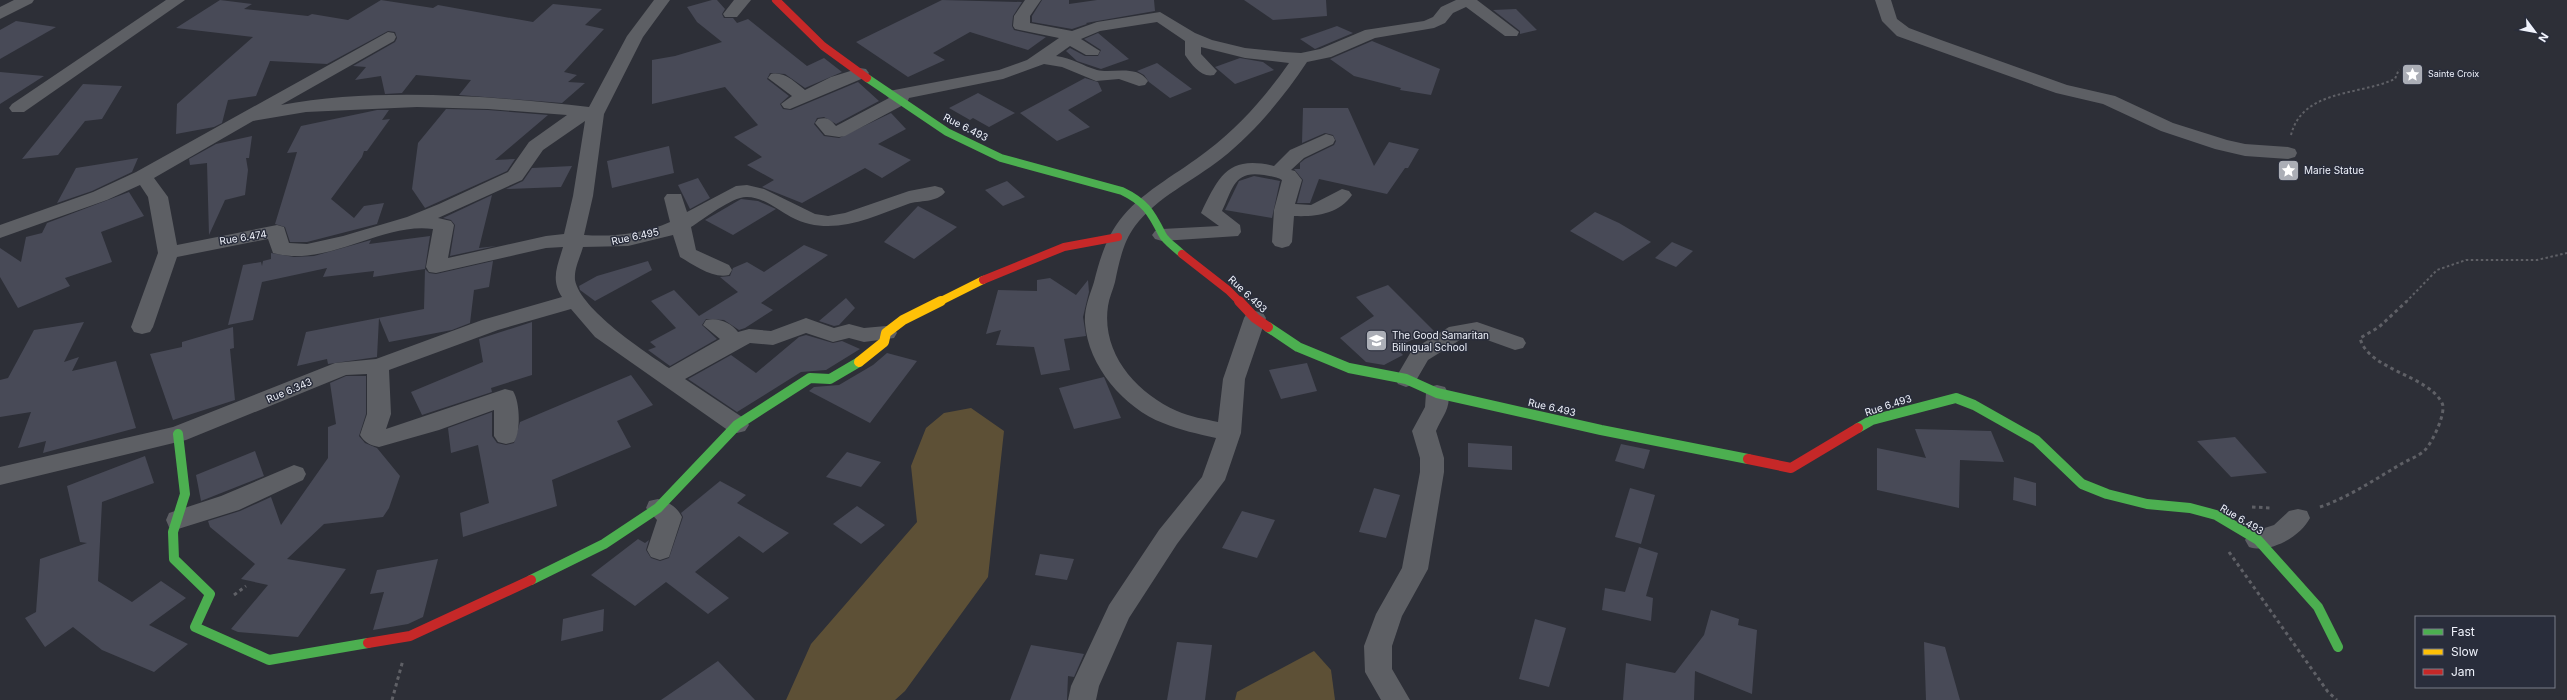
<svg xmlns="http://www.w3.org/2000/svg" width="2567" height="700" font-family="Inter,sans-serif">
<rect width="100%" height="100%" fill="#2d2f37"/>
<!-- green -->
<g fill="#5d5036">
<path d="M971,408L1004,431L988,577L905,691L895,700H786L811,644L917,522L911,466L926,428L944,413Z"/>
<path d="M1314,651L1331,670L1335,700H1235L1237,692Z"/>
</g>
<!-- building -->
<g fill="#484a57">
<path d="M220,0L252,4L244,9L308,16L312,14L348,20L381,0L433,8L438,5L533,22L553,4L602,9L585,25L604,29L564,72L577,75L568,82L585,83L562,103L459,95L471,80L416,75L402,93L385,94L381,76L355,80L366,67L353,66L395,42L397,38L395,32L388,31L327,64L270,61L256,96L228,100L222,123L214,127L176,134L177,104L253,37L176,28Z"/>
<path d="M712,0H717L725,9L722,14L724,18H733L737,23L748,19L807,66L824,58L842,72L805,88L785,74L770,73L767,79L789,96L780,104L783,109L791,110L858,82L879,101L836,124L824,117L817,118L814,124L824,136L839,138L891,113L906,129L878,144L911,160L882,178L865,168L802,203L762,187L774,180L747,165L762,157L734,137L758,125L725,87L652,104V60L675,56L722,42L697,22L687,7Z"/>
<path d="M942,0L1022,2L1013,16L1012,26L1014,30L1046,37L1028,50L970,32L933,53L945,60L908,77L856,42Z"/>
<path d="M1042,0H1069V4L1097,0H1154L1155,11L1086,23L1087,24L1072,29L1032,22V16Z"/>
<path d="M1244,0H1326L1327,16L1273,20Z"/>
<path d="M1516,9L1537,30L1520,34V31L1493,10Z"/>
<path d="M16,21L56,27L0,59V30Z"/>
<path d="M1337,26L1353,33L1315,49L1300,39Z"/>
<path d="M1098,33L1129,59L1101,69L1077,61L1066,51L1070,48L1085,56H1098L1101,50L1084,39Z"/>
<path d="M1372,41L1440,69L1431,95L1400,90L1401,88L1354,76L1330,59Z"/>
<path d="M1240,58L1263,62L1274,70L1235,84L1215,67Z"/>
<path d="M1157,63L1192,89L1170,98L1149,82L1144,75L1137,71Z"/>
<path d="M0,72L44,76L0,104Z"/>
<path d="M1085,78L1098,82L1102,91L1068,110L1090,127L1057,141L1020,113Z"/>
<path d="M83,84L122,86L102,119L85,121L58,155L22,159Z"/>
<path d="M978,93L1015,113L989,127L973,118L970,120L949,108Z"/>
<path d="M1303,108H1348L1374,166L1389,142L1419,149L1408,168H1405L1387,194L1319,179L1310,203H1297L1303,180L1294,169H1300V163L1305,159L1334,145L1336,141L1333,135L1325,133L1302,143Z"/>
<path d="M446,109L488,110L548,115L495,160L515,159L507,171L425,208L412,189L418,143Z"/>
<path d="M377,110H389L382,120L390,119L367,151H364L362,157L331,199L354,218L364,206L384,203L377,224L307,242H290L285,227L275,224L297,152L287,153L301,126Z"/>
<path d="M252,136L249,158H246L248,170L245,195L225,200L209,235L207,163L190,165L189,159L216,144Z"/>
<path d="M669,146L674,173L612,188L607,161Z"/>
<path d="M138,158L132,172L92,191L57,203L76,168Z"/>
<path d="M572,166L561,187L506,189L523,181L532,168Z"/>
<path d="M1254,176L1280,181L1272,218L1225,210L1239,181Z"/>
<path d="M698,178L710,198L690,209L678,185Z"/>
<path d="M1007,181L1025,197L1003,206L985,190Z"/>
<path d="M129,192L144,216L101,232L112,262L65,278L70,286L18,308L0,277V248L21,262L26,237L42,233L47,223Z"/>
<path d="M492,195L479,248L496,246L450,256L455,225L451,220L443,218Z"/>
<path d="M741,199L758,201L776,209L733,235L705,220Z"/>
<path d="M918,206L957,227L914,259L884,242Z"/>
<path d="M1595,212L1619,223L1651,242L1623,261L1570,231Z"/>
<path d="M430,236L425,269L373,277L374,271L323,277L327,268L262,282L253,320L228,325L243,265L261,262L262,266L263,261L271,259V253L294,257L314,256L371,240L369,244Z"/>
<path d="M1672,242L1693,251L1676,267L1655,258Z"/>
<path d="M804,245L828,255L761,303L773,310L745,328L739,330L724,320L706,319L702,325L717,339L670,366L648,350L656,347L650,342L676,328L651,301L674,290L699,316L738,292L720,277L730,276L733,268L747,262L764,272Z"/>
<path d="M493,261L489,287L474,290L470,323L452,330L389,342L379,318L377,357L328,364L327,359L297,366L306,332L424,309L425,269L429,273L436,274Z"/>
<path d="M648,261L652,270L595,301L580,290L579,286L597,276Z"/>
<path d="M1050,278L1076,295L1088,280L1089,292L1083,317L1086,336L1064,339L1070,370L1041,375L1034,347L996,345L1001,330L986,334L998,290L1037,291V280Z"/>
<path d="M1388,285L1434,331L1395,347L1403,355L1384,365L1366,362L1340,338L1374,316L1356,297Z"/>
<path d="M846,298L855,308L839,325L834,326L819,321Z"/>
<path d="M84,322L64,362L79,357L72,371L116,361L136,428L43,453L46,441L18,448L31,412L0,417V380L8,378L34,330Z"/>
<path d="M532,322V375L491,388L492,392L422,415L411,392L483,362L479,339Z"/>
<path d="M233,327L234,348L230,349L235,400L173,420L150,354L182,347V342Z"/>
<path d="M806,335L833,343L842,341L860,349L826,370L801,372L737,412L688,379L731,355L756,373L799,337Z"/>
<path d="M887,353L917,361L870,423L809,391L814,387L839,385L873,365Z"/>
<path d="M1307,363L1317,391L1281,399L1269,370Z"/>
<path d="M631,375L653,405L617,421L631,447L552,480L557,506L463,537L460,513L489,503L478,445L451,453L448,428L492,412V436L497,443L506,445L514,443L520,422Z"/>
<path d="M346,376H366V414L359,436L365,443L377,448L400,476L389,508L383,517L324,524L287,559L346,569L298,637L238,632L231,629L268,585L241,579L255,564L210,527L208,521L240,511L271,497L281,525L328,458V427L336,424L330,383Z"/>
<path d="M1104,377L1121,418L1074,429L1059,388Z"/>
<path d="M1915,429L1991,431L2004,462L1960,460L1959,508L1877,490V448L1926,458Z"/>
<path d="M2235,437L2267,473L2231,477L2197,441Z"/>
<path d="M1468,443L1512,446V470L1468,467Z"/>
<path d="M1621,444L1650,450L1644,469L1615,461Z"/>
<path d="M255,451L264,476L201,501L196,475Z"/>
<path d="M847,452L881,462L861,487L826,477Z"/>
<path d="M145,456L154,483L102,502L98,581L132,602L161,581L186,598L149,625L188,644L154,672L102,650L73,627L45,647L25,618L36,612L40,559L87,543L80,542L67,486Z"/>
<path d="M2014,477L2036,483V506L2013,500Z"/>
<path d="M720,481L746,495L737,503L789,533L763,553L739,536L695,572L729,598L708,614L666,582L635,606L591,575L638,539L645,543L649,540L646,550L651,558L660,561L669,558L683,517L681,513Z"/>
<path d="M1374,488L1400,495L1386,538L1359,532Z"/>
<path d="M1630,488L1655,495L1641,544L1615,537Z"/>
<path d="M857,506L885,525L861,544L833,524Z"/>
<path d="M1242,511L1275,520L1257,558L1222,548Z"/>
<path d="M1639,547L1658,553L1646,596L1653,598L1651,621L1602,610L1605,588L1625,592Z"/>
<path d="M1040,554L1074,559L1067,580L1035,575Z"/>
<path d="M438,559L423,617L408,624L373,630L384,592L370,594L377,570Z"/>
<path d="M604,609L603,631L561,641L563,619Z"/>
<path d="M1711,610L1739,619L1738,625L1757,630L1752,694L1695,671L1694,700H1623L1626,663L1675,673L1704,635Z"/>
<path d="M1535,619L1566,628L1549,687L1519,679Z"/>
<path d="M1177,642L1212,645L1205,700H1167Z"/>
<path d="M1924,642L1945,647L1960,700H1926Z"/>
<path d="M1031,645L1084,654L1074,677L1068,676L1067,700H1010Z"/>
<path d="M718,661L755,700H661Z"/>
</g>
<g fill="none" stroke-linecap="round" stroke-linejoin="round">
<!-- path-far1 -->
<g stroke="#5f6066" stroke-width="2" stroke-dasharray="2.5 2.5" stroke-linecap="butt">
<path d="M2291,135C2302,91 2355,95 2390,81L2395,79L2399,69"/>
<path d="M2406,302L2437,270L2466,260H2537L2567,253"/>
</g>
<!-- path -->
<g stroke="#5f6066" stroke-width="3" stroke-dasharray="3.5 3.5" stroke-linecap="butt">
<path d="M2252,507L2271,508"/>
<path d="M2320,507C2349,497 2374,480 2401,464C2408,460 2419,456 2425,450C2432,443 2447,412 2442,403C2428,375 2368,370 2360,338L2379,327L2407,301"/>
<path d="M2229,552L2328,692L2337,700"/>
<path d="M234,595L246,586"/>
<path d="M392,700L403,660"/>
</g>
<!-- street -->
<g fill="#5d5f64" fill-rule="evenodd">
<path d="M14,0H34L32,3L0,19V7Z"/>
<path d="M166,0H185L24,112H12L9,108L12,104Z"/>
<path d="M654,0H670L643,37L604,114L593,196L584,235C613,237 643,234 670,222L664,198L667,194H681L687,212L736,186L747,185L764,189L815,214L828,216L845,213L909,191L935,186L942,188L945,192C937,203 919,200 908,204C869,218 831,238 791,217C778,210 763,197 747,197C733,196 704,219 691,227L696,250L729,265L732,270L729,275C713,279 694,265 680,257L673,235L628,246L583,247C580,258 574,268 575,280C580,309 645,352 669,368L720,339L703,325L706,320C717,317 731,322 738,332L749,329L771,331L806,318L834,328L849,324L864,328L886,326L894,328L897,333L894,338L864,342L849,338L833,342L806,333L773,345L750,343L685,379L745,419L749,425L745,431L737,433L729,431L595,337L571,309L498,330L389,370L391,414L386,429L505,389L513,391C520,402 521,431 514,442L506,444L498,442L494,436V410L439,430L379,447C370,445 365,443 360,435L367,414V374L346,375L186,440L0,485V467L173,427L335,363L376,359L482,320L562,297C550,279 558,265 563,247L546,248L436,273L429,272L426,267L433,229C381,222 329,268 273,253L268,239L177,257L153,327L150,332L142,334L134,332L131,327L158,253L148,197L140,185L107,200L0,238V225L93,192L136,172L388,32L394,33L396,37L394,41L281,105C376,87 494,96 589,107L627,36ZM417,107L488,109L567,115L529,142L508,172L439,204L407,217L343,236L307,244L289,243L284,227L277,225L177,245L168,197L154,178L253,121L306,112ZM585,121L573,196L564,234L546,236L448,258L454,225L451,221L438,218L522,180L543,150Z"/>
<path d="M734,0H751L737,17H725L723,14Z"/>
<path d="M1025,0H1041L1030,16V23L1072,31L1097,22L1160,12L1195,33L1212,40L1245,48L1284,52L1301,53L1320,49L1365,30L1424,21L1433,17L1441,7L1456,0H1477L1519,32L1517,36H1505L1466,7L1453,13L1445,23L1434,28L1375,38L1331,57L1307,62C1283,98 1255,132 1221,159C1193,181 1157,197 1135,226C1123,242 1119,263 1115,282C1113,290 1109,298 1108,306C1101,353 1136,393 1177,411C1190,417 1205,419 1218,422L1223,379L1244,318L1247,313L1255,311L1263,313L1266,318L1245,379L1241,433L1225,480L1177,544L1129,618L1099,686L1096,700H1068L1071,686L1109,605L1159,530L1202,477L1216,438C1198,434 1180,430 1163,423C1124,408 1088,366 1085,323C1084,308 1090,295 1094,282C1100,258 1107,235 1123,216C1146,189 1179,173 1207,151C1239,127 1266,96 1289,63L1245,58L1201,47V54L1217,71L1214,75C1201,78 1192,65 1185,55V41L1157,22L1100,31L1081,39L1100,51L1098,55H1086L1070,46L1056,56C1072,58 1083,66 1097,70C1112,74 1136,64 1148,81L1145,85L1139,86L1119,79L1096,81L1062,67L1044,64L1003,79L909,98L907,103L845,136L839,137L825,135L815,123L818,119C827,117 830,119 836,126L889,98L886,95L889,91L999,70L1027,60L1059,38L1015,29L1013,26L1014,16Z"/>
<path d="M1875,0H1891L1897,19L1909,28L1941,40L2067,85L2115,96L2173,123L2227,140L2245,144L2288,147L2295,149L2297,153L2295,157L2288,159L2245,156L2215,149L2161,131L2103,104L2056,93L1897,36L1882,21Z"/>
<path d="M860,68L866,69L869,73L866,77L790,109L784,108L781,104L792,96L768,78L771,74C784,71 795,82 805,90L831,77Z"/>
<path d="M1326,134L1333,136L1335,140L1333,144L1304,158L1291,170L1295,171L1302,180L1295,204L1311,205L1342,189L1349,191L1352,195C1339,214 1315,217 1294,216L1292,242L1289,246L1282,248L1275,246L1272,242L1274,210L1282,180C1277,177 1270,176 1264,175C1234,170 1233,188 1222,211L1240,225L1241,232L1238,236L1162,241L1155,239L1152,235L1155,231L1162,229L1219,226L1201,213C1219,176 1228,155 1274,166L1290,150Z"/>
<path d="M1477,322L1523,338L1526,343L1523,348L1515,350L1476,336L1463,338L1428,360L1414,384L1406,387L1398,384L1395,379L1412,350L1449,327Z"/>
<path d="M1437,385L1445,387C1455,404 1442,416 1436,431L1444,458V472L1428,569L1402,616L1392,646V669L1410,700H1381L1365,672L1364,646L1376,614L1402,568L1420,472V458L1412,431L1425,407L1426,393L1429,387Z"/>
<path d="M294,465L303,468L306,474L303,480L239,510L178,529L169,527L166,520L169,513L221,496Z"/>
<path d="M658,499C669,502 677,507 682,517L669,557L660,560L651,557L647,550L657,520L646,508L649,501Z"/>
<path d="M2298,509L2307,511L2310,518C2300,537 2270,554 2249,547L2245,540L2249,533L2274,525L2289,511Z"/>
</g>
<!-- fast-far1 -->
<path stroke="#4caf50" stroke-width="8" d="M867,78L947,132L1001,158L1122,191C1145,202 1151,212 1162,234C1165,241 1176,248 1182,254"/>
<!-- fast -->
<g stroke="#4caf50" stroke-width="10">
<path d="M1268,327L1298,347L1349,368L1406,379L1437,393L1601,430L1748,459"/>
<path d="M1858,428L1872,420L1956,398L1974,405L2036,440L2082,484L2107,494L2147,504L2190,508L2216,515L2258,540L2318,607L2338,647"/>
<path d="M178,434L185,494L173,532L174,559L210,594L195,627L269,660L368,643"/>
<path d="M531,580L604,544L658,508L737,425L810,378L830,379L859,362"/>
</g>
<!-- slow-far1 -->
<path stroke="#ffc107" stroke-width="8" d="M939,302L983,280"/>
<!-- slow -->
<path stroke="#ffc107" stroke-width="10" d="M859,362L884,342L886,333L903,320L941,301"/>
<!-- jam-far1 -->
<g stroke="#c62828" stroke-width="8">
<path d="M776,0L823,46L867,78"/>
<path d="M1182,254L1228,290L1240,302"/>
<path d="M983,280L1064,247L1118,237"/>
</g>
<!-- jam -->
<g stroke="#c62828" stroke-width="10">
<path d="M1239,301L1255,318L1268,327"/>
<path d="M1748,459L1791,468L1858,428"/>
<path d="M368,643L410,636L531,580"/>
</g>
</g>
<!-- icons -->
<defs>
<symbol id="sight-square" viewBox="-11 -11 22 22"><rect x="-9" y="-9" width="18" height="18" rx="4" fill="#abaeb6" stroke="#292d3b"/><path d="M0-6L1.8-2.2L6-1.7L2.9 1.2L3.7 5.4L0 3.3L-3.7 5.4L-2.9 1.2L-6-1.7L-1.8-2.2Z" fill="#fff"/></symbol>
<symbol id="school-square" viewBox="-11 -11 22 22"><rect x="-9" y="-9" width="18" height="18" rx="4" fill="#abaeb6" stroke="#292d3b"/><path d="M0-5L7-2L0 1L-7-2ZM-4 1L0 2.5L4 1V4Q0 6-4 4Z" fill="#fff"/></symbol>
</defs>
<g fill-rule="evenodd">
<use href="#sight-square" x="2400" y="62" width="25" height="25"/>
<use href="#sight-square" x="2276" y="158" width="25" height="25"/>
<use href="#school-square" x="1364" y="328" width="25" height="25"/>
</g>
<g text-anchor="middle" stroke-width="3" stroke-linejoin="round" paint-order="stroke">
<!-- far-poi labels -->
<g font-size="9" fill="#eff2fb" stroke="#292d3b" text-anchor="start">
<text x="2428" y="77">Sainte Croix</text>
</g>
<!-- street labels -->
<g font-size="10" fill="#eff2fb" stroke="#292d3b">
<text transform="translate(966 127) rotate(27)" y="4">Rue 6.493</text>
<text transform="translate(635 236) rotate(-12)" y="4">Rue 6.495</text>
<text transform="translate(243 237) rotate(-9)" y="4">Rue 6.474</text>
<text transform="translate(1248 294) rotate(43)" y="4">Rue 6.493</text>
<text transform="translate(289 390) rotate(-23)" y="4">Rue 6.343</text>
<text transform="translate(1888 405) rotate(-18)" y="4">Rue 6.493</text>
<text transform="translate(1552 407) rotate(13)" y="4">Rue 6.493</text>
<text transform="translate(2242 519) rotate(31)" y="4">Rue 6.493</text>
</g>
<!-- poi labels -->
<g font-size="10" fill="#eff2fb" stroke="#292d3b" text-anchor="start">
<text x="2304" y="174">Marie Statue</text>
<text x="1392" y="339">The Good Samaritan<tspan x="1392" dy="12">Bilingual School</tspan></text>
</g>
</g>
<!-- legend -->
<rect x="2415" y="616" width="140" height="72" fill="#292d3b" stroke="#787c88"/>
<rect x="2423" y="629" width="20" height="6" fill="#4caf50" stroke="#787c88"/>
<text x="2451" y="636" font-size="12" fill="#eff2fb">Fast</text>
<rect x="2423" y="649" width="20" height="6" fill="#ffc107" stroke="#787c88"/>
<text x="2451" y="656" font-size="12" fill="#eff2fb">Slow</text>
<rect x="2423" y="669" width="20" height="6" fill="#c62828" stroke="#787c88"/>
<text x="2451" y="676" font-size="12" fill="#eff2fb">Jam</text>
<!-- north arrow -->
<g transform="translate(2535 32) rotate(122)" stroke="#292d3b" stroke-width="3" paint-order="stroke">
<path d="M0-3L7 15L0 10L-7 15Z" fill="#eff2fb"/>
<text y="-6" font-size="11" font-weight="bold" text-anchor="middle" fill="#eff2fb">N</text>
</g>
</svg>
